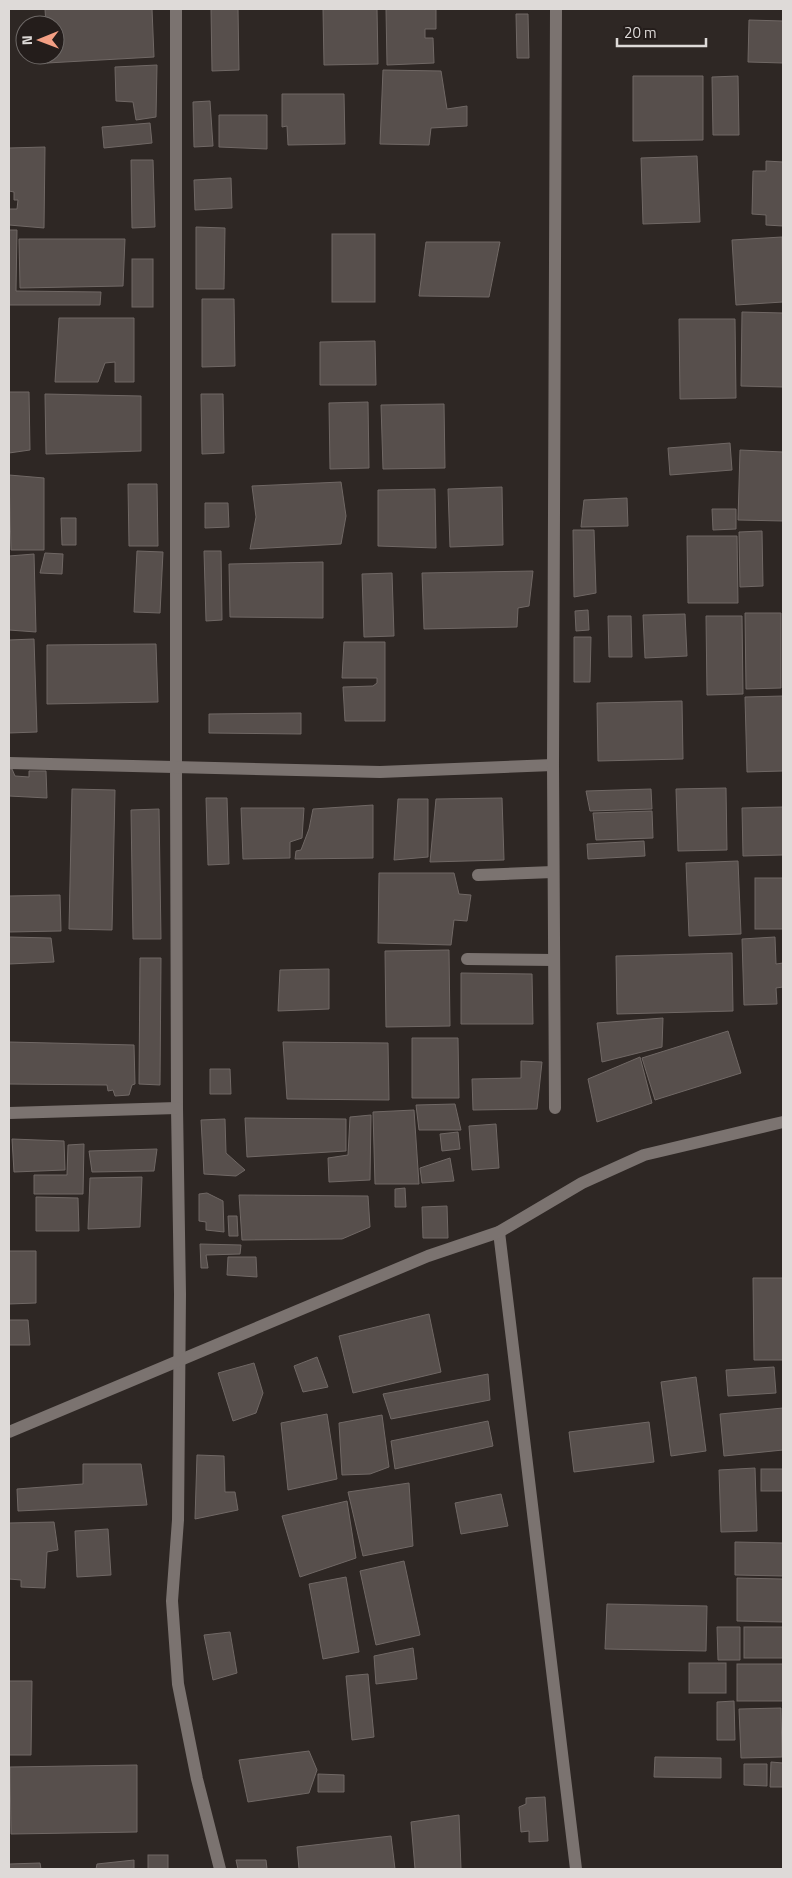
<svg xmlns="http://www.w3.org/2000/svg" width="792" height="1878" font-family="'Titillium Web',sans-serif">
<rect width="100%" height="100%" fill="#2e2724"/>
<!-- building -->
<g fill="#574f4c" stroke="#706865">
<path d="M45,9H152L154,57L47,63V55H55V25H46Z"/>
<path d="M211,9H238L239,70L212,71Z"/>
<path d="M323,9H377L378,64L324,65Z"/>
<path d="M386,9H436V29H425V38H433L434,63L387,65Z"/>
<path d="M516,14H528L529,58H517Z"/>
<path d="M749,20L783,21V63L748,62Z"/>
<path d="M157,65L156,117L136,120L133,102L116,101L115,67Z"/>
<path d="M383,70L441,71L447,109L467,106V126L431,128L429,145L380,144Z"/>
<path d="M633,76H703V140L633,141Z"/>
<path d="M738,76L739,135H713L712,77Z"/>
<path d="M282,94H344L345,144L288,145L287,126L282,127Z"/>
<path d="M210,101L213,146L194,147L193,102Z"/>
<path d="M219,115H267V149L219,147Z"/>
<path d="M150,123L152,143L104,148L102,127Z"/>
<path d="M45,147L44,228L9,225V209H17L18,200H14V192L9,191V148Z"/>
<path d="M697,156L700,222L643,224L641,158Z"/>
<path d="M131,160H153L155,227L132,228Z"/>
<path d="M766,161L783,162V226L766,225V215L752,214L753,171H766Z"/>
<path d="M231,178L232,208L195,210L194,180Z"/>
<path d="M196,227L225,228L224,289H196Z"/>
<path d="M9,230H17L16,291L101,292L100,305H9Z"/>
<rect x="332" y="234" width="43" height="68"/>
<path d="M782,237L783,302L736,305L732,240Z"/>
<path d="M19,239H125L123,286L20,288Z"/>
<path d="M426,242H500L489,297L419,296Z"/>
<rect x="132" y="259" width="21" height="48"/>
<path d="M202,299H234L235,366L202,367Z"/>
<path d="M742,312L783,313V387L741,386Z"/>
<path d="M59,318H134V382H115V362L105,363L98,382H55Z"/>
<path d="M679,319H735L736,398L680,399Z"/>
<path d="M375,341L376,385H320V342Z"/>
<path d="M9,392H29L30,450L9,453Z"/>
<path d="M45,394L141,396V451L46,454Z"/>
<path d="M201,394H223L224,453L202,454Z"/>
<path d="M368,402L369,468L330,469L329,403Z"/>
<path d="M444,404L445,468L383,469L381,405Z"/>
<path d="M730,443L732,470L670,475L668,448Z"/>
<path d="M740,450L783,452V521L738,520Z"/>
<path d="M9,475L44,478V550H11Z"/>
<path d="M341,482L346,516L341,544L250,549L256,517L252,486Z"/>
<path d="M128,484H157L158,546H129Z"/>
<path d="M502,487L503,545L450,547L448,489Z"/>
<path d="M435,489L436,548L378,546V490Z"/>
<path d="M627,498L628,526L581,527L584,500Z"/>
<path d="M205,503H228L229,527L205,528Z"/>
<path d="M712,509H736V529L713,530Z"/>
<path d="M61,518H76V545H62Z"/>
<path d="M573,530H594L596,593L574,597Z"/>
<path d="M762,531L763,586L740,587L739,532Z"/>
<path d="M687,536H737L738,603H688Z"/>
<path d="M137,551L163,552L160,613L134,612Z"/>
<path d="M204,551H221L222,620L206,621Z"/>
<path d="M45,553L63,554L62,574L40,573Z"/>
<path d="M34,554L36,632L9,630V556Z"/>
<path d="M323,562V618L230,617L229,564Z"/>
<path d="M533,571L529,606L518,608L517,627L424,629L422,573Z"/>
<path d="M392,573L394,636L364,637L362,574Z"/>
<path d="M588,610L589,630L576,631L575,611Z"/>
<path d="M745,613H781V688L746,689Z"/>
<path d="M685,614L687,656L645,658L643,615Z"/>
<path d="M608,616H631L632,657H609Z"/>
<path d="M706,616H742L743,694L707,695Z"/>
<path d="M574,637H591L590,682H574Z"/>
<path d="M34,639L37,732L9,733V640Z"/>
<path d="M344,642H385V721H345L343,687L373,686L377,683V678H342Z"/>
<path d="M156,644L158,702L47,704V645Z"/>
<path d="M783,696V771L747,772L745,697Z"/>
<path d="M682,701L683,759L598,761L597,703Z"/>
<path d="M301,713V734L209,733V714Z"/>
<path d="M9,769H12L15,776L29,777V771H46L47,798L9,796Z"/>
<path d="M726,788L727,850L678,851L676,789Z"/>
<path d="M72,789L115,790L112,930L69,929Z"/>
<path d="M651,789L652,809L590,811L586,791Z"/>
<path d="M206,798H227L229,864L208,865Z"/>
<path d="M502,798L504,860L430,862L436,799Z"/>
<path d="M398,799H428V857L394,860Z"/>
<path d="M373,805V858L295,859L296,851L301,850L309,829L313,809Z"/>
<path d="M783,807V855L743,856L742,808Z"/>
<path d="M241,808H304L302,838L290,842V858L243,859Z"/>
<path d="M159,809L161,939H133L131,810Z"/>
<path d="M652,811L653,838L596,840L593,813Z"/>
<path d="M644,841L645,856L588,859L587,844Z"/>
<path d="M738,861L741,934L689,936L686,863Z"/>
<path d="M379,873H454L459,894L471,895L467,921L454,920L451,945L378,943Z"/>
<rect x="755" y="878" width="28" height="51"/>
<path d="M60,895L61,931L9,932V896Z"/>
<path d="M9,937L51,938L54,962L9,964Z"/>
<path d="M775,937L776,964L783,963V987L776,988L777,1004L744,1005L742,939Z"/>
<path d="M449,950L450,1026L386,1027L385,951Z"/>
<path d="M732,953L733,1011L617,1014L616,956Z"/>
<path d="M140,958H161L160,1085L139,1084Z"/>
<path d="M329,969V1009L278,1011L280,970Z"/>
<path d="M461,973L532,974L533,1024H461Z"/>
<path d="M663,1018L662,1047L602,1062L597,1023Z"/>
<path d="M728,1031L741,1073L655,1100L642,1058Z"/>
<path d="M412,1038H458L459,1098H412Z"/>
<path d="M9,1042L134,1045L135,1084L132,1085L129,1095L115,1096L113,1090L108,1091L107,1085L9,1084Z"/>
<path d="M283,1042L388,1043L389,1100L287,1099Z"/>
<path d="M640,1057L652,1103L597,1122L588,1079Z"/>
<path d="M521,1061L542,1062L537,1109L473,1110L472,1079L521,1078Z"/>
<path d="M210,1069H230L231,1094H210Z"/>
<path d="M455,1104L461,1130H419L416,1105Z"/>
<path d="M414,1110L419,1184H375L373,1112Z"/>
<path d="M371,1115L370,1180L329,1182L328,1158L348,1155L350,1117Z"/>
<path d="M245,1118L346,1119V1151L247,1157Z"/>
<path d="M225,1119L226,1153L245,1170L236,1176L204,1174L201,1120Z"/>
<path d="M496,1124L499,1168L472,1170L469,1126Z"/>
<path d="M458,1132L460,1149L442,1151L440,1134Z"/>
<path d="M12,1139L64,1141L65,1170L14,1172Z"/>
<path d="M84,1144L83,1194H34V1175H67L68,1145Z"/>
<path d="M157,1149L154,1171L92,1172L89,1151Z"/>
<path d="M450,1158L454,1181L422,1183L420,1168Z"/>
<path d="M142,1177L140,1227L88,1229L90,1178Z"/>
<path d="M405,1188L406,1207H395V1189Z"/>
<path d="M207,1193L223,1201L224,1232L206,1230V1222L199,1221V1194Z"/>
<path d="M239,1195L368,1196L370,1227L342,1239L242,1240Z"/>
<path d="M36,1197L78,1198L79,1231H36Z"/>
<path d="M447,1206L448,1238H423L422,1207Z"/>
<path d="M228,1216H237L238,1236H229Z"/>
<path d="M200,1244L241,1245L240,1254L206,1255L208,1268H201Z"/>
<path d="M9,1251H36V1303L9,1304Z"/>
<path d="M228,1257H256L257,1277L227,1275Z"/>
<path d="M753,1278H783V1360H754Z"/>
<path d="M429,1314L441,1372L353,1393L339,1336Z"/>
<path d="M9,1320H28L30,1345H9Z"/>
<path d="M317,1357L328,1387L303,1392L294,1366Z"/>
<path d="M254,1363L263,1393L256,1413L233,1421L218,1373Z"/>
<path d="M774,1367L776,1393L728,1396L726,1370Z"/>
<path d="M488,1374L490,1400L391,1419L383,1394Z"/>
<path d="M696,1377L706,1451L671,1456L661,1382Z"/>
<path d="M783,1408V1450L724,1456L720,1414Z"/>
<path d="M327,1414L337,1479L288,1490L281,1423Z"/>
<path d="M382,1415L389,1467L370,1474L342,1475L339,1423Z"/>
<path d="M488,1421L493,1446L395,1469L391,1441Z"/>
<path d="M649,1422L654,1462L574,1472L569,1432Z"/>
<path d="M197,1455L224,1456L225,1492H235L238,1510L195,1519Z"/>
<path d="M83,1464H141L147,1505L18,1511L17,1489L83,1484Z"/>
<path d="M755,1468L757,1531L721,1532L719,1470Z"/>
<rect x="761" y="1469" width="22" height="22"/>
<path d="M409,1483L413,1546L363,1556L348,1492Z"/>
<path d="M501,1494L508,1526L461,1534L455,1503Z"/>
<path d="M347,1501L356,1558L300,1577L282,1516Z"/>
<path d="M54,1522L58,1550L47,1552L45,1588L21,1587V1580L9,1579V1523Z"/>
<path d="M108,1529L111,1575L77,1577L75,1531Z"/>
<path d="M735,1542L783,1543V1576L735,1575Z"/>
<path d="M404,1561L420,1635L376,1645L360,1571Z"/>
<path d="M346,1577L359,1652L323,1659L309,1584Z"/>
<path d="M737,1578L783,1579V1622L737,1621Z"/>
<path d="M607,1604L707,1606L706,1651L605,1649Z"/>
<path d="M717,1627H740V1660H718Z"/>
<rect x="744" y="1627" width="39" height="31"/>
<path d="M230,1632L237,1673L213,1680L204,1635Z"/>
<path d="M413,1648L417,1679L376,1684L374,1656Z"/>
<rect x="689" y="1663" width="37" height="30"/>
<rect x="737" y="1664" width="46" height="37"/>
<path d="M368,1674L374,1737L352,1740L346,1676Z"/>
<path d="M9,1681H32L31,1755H9Z"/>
<path d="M734,1701L735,1740H717V1702Z"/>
<path d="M781,1708L782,1757L741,1758L739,1709Z"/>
<path d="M309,1751L317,1770L309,1793L248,1802L239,1760Z"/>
<path d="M655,1757L721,1758V1778L654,1777Z"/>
<path d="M771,1762L783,1763V1787H770Z"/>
<path d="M744,1764H767V1786L744,1785Z"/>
<path d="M137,1765V1832L11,1834L10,1767Z"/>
<path d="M318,1774L344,1775V1792H318Z"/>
<path d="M545,1797L548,1841L529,1842V1831L521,1832L519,1807L526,1804V1798Z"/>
<path d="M459,1815L461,1869H415L411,1822Z"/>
<path d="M391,1836L395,1869H299L297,1847Z"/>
<rect x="148" y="1855" width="20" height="14"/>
<path d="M134,1860V1869H96L97,1864Z"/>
<path d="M236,1860H266L267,1869H238Z"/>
<path d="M40,1863L41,1869H9V1864Z"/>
</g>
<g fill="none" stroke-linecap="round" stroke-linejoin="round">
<!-- lane -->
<g stroke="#7b7370" stroke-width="12">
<path d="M478,875L553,872"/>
<path d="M467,959L554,960"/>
</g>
<!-- street -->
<g stroke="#7b7370" stroke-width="12">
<path d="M176,9V768L177,1108L180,1294L178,1520L172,1601L178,1684L197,1779L220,1869"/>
<path d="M9,763L380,772L553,765"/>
<path d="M555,1108L553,765L556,9"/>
<path d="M9,1113L177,1108"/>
<path d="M499,1232L576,1869"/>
<path d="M9,1432L428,1256L499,1232L582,1183L644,1155L783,1122"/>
</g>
</g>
<!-- border -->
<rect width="792" height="1878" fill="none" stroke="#dedad8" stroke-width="20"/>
<!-- north arrow -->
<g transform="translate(40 40) rotate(269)"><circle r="24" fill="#241d1b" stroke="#6e6967"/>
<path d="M0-4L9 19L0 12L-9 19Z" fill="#f39f84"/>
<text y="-8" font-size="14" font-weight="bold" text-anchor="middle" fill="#dedad8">N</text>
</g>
<!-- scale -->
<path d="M617 38v8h89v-8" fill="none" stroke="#dedad8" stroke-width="2.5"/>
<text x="624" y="38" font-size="15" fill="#dedad8" stroke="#241d1b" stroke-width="4" paint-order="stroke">20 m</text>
</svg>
